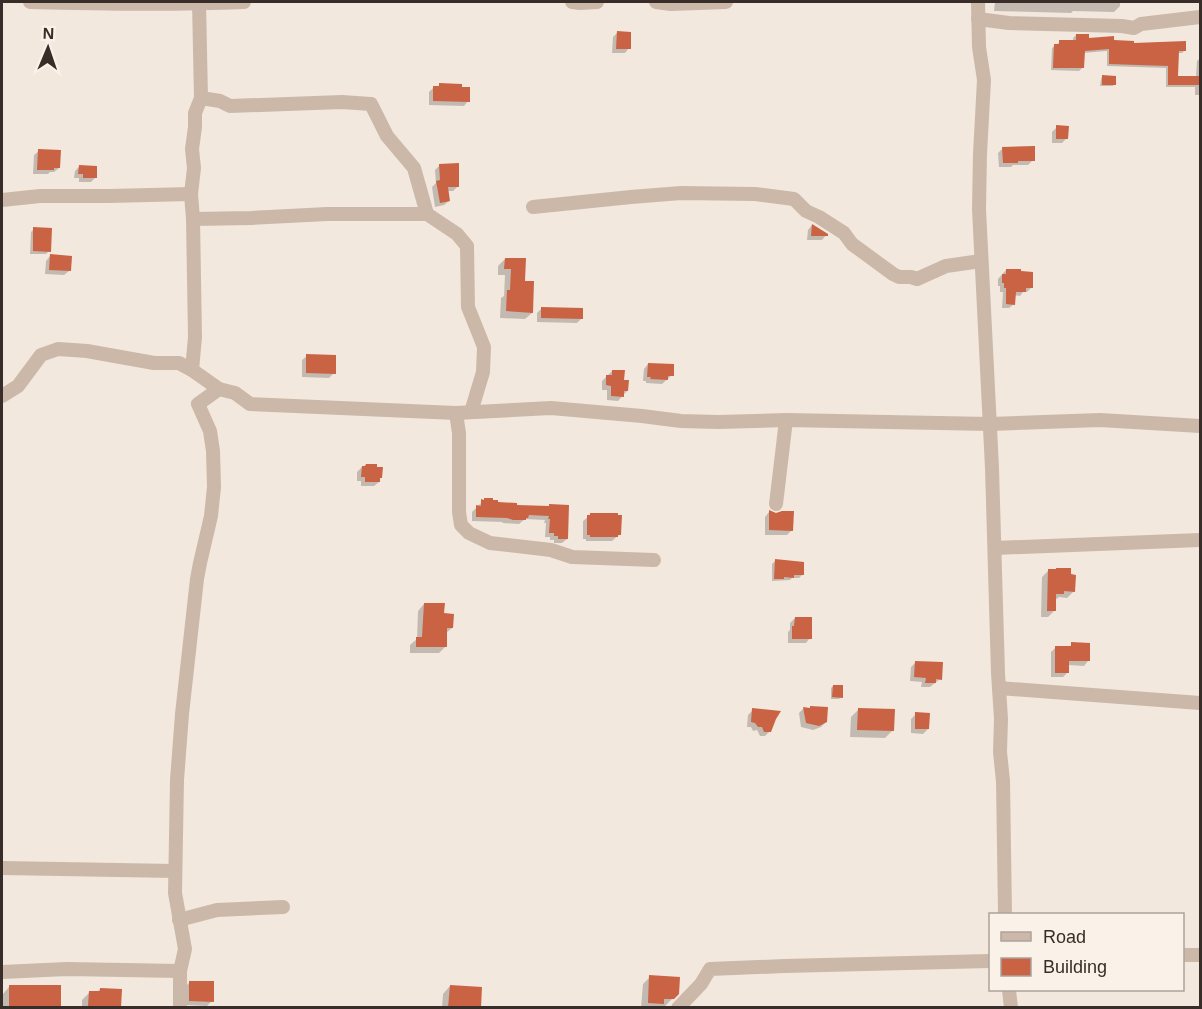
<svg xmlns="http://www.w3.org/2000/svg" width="1202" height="1009" font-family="Helvetica,sans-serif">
<rect width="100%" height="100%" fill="#f3e8dd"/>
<!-- shadow -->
<g fill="#0003">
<path d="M995,2H1120V6L1114,12L1073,11L1071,13L994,11Z"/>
<path d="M617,33L629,48L625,53H612L613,37Z"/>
<path d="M1076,35L1088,39L1185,50L1182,53H1177L1176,77H1196L1197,61L1200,58V95H1195V87H1166V68L1107,66V51L1083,53L1082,68L1079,71L1051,70L1052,48L1060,42H1073V38Z"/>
<path d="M1102,77L1114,84L1113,86H1100L1101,79Z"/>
<path d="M440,85L468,101L464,106L429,105V92L434,87H437Z"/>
<path d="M1057,127L1067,138L1062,143H1052V132Z"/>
<path d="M1003,148L1033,160L1028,165H1013L1011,167H999L998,153Z"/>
<path d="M39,151L59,168L54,172H50L48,174H33L34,155Z"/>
<path d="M440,165L458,186L453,191H447L449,201L444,205L435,207L432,187L436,183L435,170Z"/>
<path d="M79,167L95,178L91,182H79V178H74L75,171Z"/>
<path d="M812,225L827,234L822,240H807L808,230Z"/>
<path d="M34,229L49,251L46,254H30L31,232Z"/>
<path d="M50,256L69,271L64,275L45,274L46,261Z"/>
<path d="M505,259L524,282L532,313L525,319L500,318L501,298L504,296L505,275H498V266Z"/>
<path d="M1006,270L1019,273L1031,288L1027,292H1023L1020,296L1014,295V304L1009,308H1002L1003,292H1000V286H998V279Z"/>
<path d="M542,308L582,318L577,323L537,322V313Z"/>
<path d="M307,356L334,373L329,378L302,377V360Z"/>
<path d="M648,364L672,375L662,384L646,383V381H643L644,369Z"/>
<path d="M612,371L623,381L627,391L618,401L607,400V390H602V381Z"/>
<path d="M362,467L379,479V482L374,486H361V481H357V472Z"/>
<path d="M484,500L496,504L515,506L548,508L567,539L562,543H554V540H550V537H545L546,523H544L545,520L525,519L519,524L502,523L503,522L472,521V512Z"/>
<path d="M769,512L792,530L787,535H765V517Z"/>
<path d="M588,517L620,534L612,541H586V539H583V521Z"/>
<path d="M775,561L803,574L799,578H792L790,580L772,581V564Z"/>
<path d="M1049,570L1074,591L1067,598L1059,597L1055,600V610L1048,617H1041L1042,577Z"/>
<path d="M424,604L443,615L452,628L446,633V646L439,653H410V645L417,639L418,611Z"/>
<path d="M795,618L810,638L806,643H788V632L790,630V623Z"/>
<path d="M1072,644L1088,661L1084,666L1068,665V672L1063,677H1051V652L1056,647H1069Z"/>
<path d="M916,662L940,679L930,687H921L922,682L910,681L911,667Z"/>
<path d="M833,686L841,697L839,699H831V688Z"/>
<path d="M803,709H809L826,722L821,727L813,730L801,727L799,713Z"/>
<path d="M753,710L770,731L765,736H760L757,730L753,731L751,727H747L748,715Z"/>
<path d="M858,710L893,730L885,738L850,737L851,717Z"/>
<path d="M916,714L928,729L923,734L911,733V719Z"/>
<path d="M650,977L678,993L665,1006L641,1008L643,984Z"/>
<path d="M190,982L212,1001L207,1006L185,1005V987Z"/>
<path d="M450,986L479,1008H442L443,994Z"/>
<path d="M9,987L60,1008H3V994Z"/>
<path d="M100,989L119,1008H82V1000L90,992H97Z"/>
</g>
<!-- building -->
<g fill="#ca6244">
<path d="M617,31L631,32V49H616Z"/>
<path d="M1076,34H1089V38L1114,36V40L1134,41V43L1186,41V51H1179L1178,76H1200V85H1168V66L1109,64V49L1085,51L1084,68H1053L1054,44H1059V40H1076Z"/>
<path d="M1102,75L1116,76V85H1102Z"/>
<path d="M439,83L462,84V87H470V102L433,101V86H439Z"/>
<path d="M1056,125L1069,126L1068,139H1056Z"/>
<path d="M1035,146V161H1018V163H1003L1002,147Z"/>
<path d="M38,149L61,150L60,168H54V170H37Z"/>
<path d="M459,163V187H448L450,201L440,203L436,181L440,180L439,164Z"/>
<path d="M79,165L97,166V178H83V174H78Z"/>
<path d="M812,224L828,234V236H811Z"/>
<path d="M33,227L52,228L51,252L33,251Z"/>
<path d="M50,254L72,256L71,271L49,270Z"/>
<path d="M505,258H526L525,281H534L533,313L506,311L507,290H510L511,269H504Z"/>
<path d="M1006,269H1021V271L1033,272V288H1026V292H1016L1015,305L1006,304V288H1004V283H1002V274H1006Z"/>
<path d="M541,307L583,308V319L541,318Z"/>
<path d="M306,354L336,355V374L306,373Z"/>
<path d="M648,363L674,364V376H668V380L650,379L651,377H647Z"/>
<path d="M612,370H625L624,380H629L628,391H624V397L611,396V386L606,385V375H612Z"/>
<path d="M366,464H377V467H383L382,478H380V482H365V477H361L362,466H365Z"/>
<path d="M484,498H493V500H498V502L517,503V505L549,506V504L569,505L568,539H558V536H554V533H549L550,519H548L549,516L529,515L528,518H526V520H513L507,518L476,517V505L481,506V499L484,500Z"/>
<path d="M769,510L776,513L782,511H794L793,531L769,530Z"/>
<path d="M590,513H618V515H622L621,535H618V537H590V535H587V515H590Z"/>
<path d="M775,559L804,562V575H794V578L784,577V579H774Z"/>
<path d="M1056,568H1071V574L1076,575L1075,592L1064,591V594H1056V611H1047L1048,569H1056Z"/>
<path d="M424,603H445L444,613L454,614L453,628H447V647H416V637H422Z"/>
<path d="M795,617H812V639H792V626H794Z"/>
<path d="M1071,642L1090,643V661H1069V673H1055V646H1071Z"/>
<path d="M915,661L943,662L942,680L936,679V683H925L926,678L914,677Z"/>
<path d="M833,685H843V698L832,697Z"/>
<path d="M810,706L828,707L827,722L819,726L806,723L803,707L810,708Z"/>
<path d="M752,708L781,711L776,719L771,732H764L762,727H758L755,723L751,722Z"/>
<path d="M858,708L895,709L894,731L857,730Z"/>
<path d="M915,712L930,713L929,729H915Z"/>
<path d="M649,975L680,977L679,994L674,999H664V1004L648,1003Z"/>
<path d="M189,981H214V1002L189,1001Z"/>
<rect x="9" y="985" width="52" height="23"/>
<path d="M450,985L482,987L481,1008H448Z"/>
<path d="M100,988L122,989L121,1008H94V1006H88L89,991H100Z"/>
</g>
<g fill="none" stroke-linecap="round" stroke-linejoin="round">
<!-- street -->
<g stroke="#ccb8a8" stroke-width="14">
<path d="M30,2C101,4 173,5 244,2"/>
<path d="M572,2L580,3L597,2"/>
<path d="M656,2L671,4L726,2"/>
<path d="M978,2L979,47L984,80L980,154L979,209L992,468L998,673L1001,719L1000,752L1003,781L1005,914"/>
<path d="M978,19L1009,23L1122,26L1134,28L1141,24L1200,17"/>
<path d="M201,98L220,101L230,106L342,102L371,104L387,136L414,168L427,214L457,234L467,246L468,307L484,347L483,372L471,412"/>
<path d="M2,200L40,196H109L191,194"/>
<path d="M533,207L631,197L681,193L755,194L794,199L806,211L819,217L844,233L852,244L893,274L899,277H911L917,279L946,266L981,261"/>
<path d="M193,219L251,218L327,214H427"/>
<path d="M192,370L195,337L193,219L191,194L194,168L192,149L195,127V113L201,98L199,2"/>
<path d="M2,396L18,386L41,355L58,349L87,351L154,363H179L192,370L219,389L235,393L250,404L456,413L551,408L642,416L681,421L718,422L786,420L990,424L1100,420L1200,426"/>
<path d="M456,413L459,433V512L461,525L469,533L490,543L551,550L572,557L654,560"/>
<path d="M776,504L786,420"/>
<path d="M995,548L1200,540"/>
<path d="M999,688L1200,703"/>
<path d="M2,868L175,871"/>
<path d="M179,920L217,910L283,907"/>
<path d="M1182,955H1200"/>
<path d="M2,972L67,969L180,971"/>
<path d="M1009,990L1011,1008"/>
<path d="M180,1008V971L185,949L175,893L177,780L182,714L197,579L200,563L211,516L214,487L213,451L210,431L198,404L219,389"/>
<path d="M678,1008L701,984L710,969L784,966L990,961"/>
</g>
</g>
<!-- border -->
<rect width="1202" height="1009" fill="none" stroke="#382d28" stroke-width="6"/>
<!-- legend -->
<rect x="989" y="913" width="195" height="78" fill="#faf2e9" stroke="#aca39c" stroke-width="1.5"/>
<rect x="1001" y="932" width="30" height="9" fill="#ccb8a8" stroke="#aca39c" stroke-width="1.5"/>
<text x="1043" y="943" font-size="18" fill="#382d28">Road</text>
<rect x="1001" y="958" width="30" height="18" fill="#ca6244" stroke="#aca39c" stroke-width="1.5"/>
<text x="1043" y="973" font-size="18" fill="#382d28">Building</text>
<!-- north arrow -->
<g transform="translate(48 48) rotate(2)" stroke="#faf2e9" stroke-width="4.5" paint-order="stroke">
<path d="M0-4.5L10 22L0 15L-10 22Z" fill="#382d28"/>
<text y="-9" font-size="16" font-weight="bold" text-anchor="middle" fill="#382d28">N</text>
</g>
</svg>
